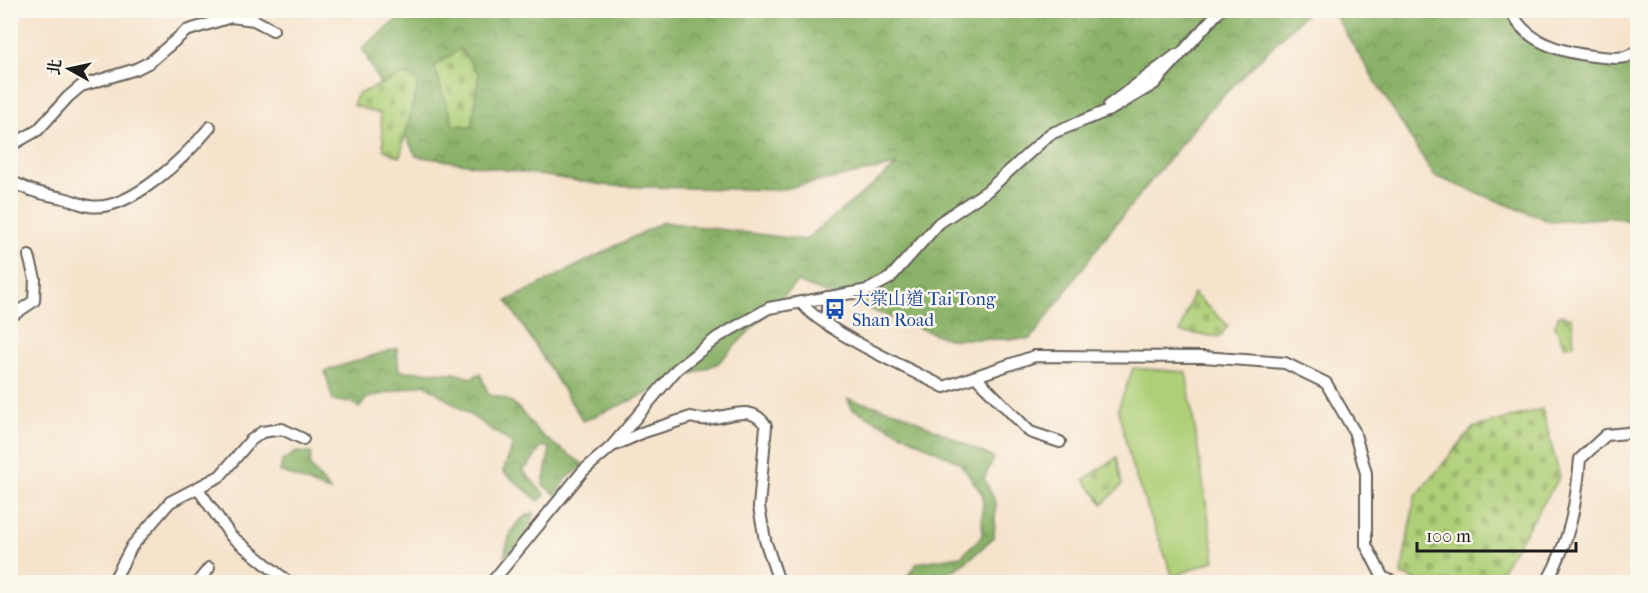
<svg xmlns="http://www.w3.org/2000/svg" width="1648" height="593" font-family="'IM FELL French Canon','Noto Serif TC',serif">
<defs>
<pattern id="forest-crowns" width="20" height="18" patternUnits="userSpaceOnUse" patternTransform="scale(1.5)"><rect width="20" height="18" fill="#8ab268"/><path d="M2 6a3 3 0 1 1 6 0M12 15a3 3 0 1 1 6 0" fill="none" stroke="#709055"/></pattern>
<pattern id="cemetery-stones" width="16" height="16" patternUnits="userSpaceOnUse" patternTransform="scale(1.5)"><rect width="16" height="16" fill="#aecf77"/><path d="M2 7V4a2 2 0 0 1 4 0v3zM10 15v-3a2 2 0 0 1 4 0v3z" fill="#95b166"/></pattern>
</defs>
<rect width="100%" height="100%" fill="#fbf7ec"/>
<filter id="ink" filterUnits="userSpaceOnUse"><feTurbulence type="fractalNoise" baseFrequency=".0167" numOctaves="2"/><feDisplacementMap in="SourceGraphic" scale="12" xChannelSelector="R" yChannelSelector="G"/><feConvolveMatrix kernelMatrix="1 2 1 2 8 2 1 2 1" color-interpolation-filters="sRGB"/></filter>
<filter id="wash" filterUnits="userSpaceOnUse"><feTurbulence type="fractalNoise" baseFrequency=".008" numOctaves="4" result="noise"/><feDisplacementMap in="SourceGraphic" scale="24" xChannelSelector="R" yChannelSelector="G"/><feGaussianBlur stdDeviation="1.35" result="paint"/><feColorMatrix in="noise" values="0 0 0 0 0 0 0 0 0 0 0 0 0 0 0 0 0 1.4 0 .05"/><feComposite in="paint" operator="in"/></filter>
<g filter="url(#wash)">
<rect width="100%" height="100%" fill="#f6e3cc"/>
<!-- green -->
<path fill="#aecf77" stroke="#65764a" stroke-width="1.5" d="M1133,368L1186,372L1215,560L1173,577L1132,467L1118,409Z"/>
<!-- forest -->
<g fill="url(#forest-crowns)" stroke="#536742" stroke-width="1.5">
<path d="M409,10L1308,11L1210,109L1109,232L1031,339H948L797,282L718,363L583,421L507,301L663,222L805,240L897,165L778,190L610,186L416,156L362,48Z"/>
<path d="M1332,11H1523L1517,33C1545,57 1602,75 1637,62V223L1613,217L1551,222L1434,176Z"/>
<path d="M397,348L399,371L454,373L471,378L480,373L489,395C522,398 522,419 544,437C557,447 571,455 584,465L566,479L556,495L543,485L550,448L542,446L528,466L522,470L545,495L539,501L503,472L513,444L424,384L367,398L359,408L352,402L333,401L325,371Z"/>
<path d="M848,399L899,412L994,458L984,479L996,503L994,537C963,565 948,583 903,582L917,563L961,556L982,536L983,495L960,463L851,408Z"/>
<path d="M296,452L311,453L310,466L330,491C312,486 299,477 280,472L282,461Z"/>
<path d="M534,513L524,539L504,557C508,538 513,518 534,513Z"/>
</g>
<!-- cemetery -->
<g fill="url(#cemetery-stones)" stroke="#65764a" stroke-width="1.5">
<path d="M195,11H269L199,19Z"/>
<path d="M460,49L479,74L472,126L453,125L434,66Z"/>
<path d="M403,75L419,79L400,157L384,150L380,114L353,105L358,94Z"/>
<path d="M1193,293L1228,325L1220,337L1180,332Z"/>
<path d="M1559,315L1572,318L1574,345L1564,346L1555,326Z"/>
<path d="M1542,409L1560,477L1494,582H1421L1401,575L1415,497L1473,428Z"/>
<path d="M1117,457L1122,485L1103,504L1084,480Z"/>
</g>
</g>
<g filter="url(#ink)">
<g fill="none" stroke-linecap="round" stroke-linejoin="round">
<defs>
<g id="minor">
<path d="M1511,10C1526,49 1580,56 1616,58L1626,57L1638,51"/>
<path d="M1109,105L1176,55"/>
<path d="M10,146L38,130L68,97L81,86L136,69L150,62L186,31L231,17L254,20L273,30"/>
<path d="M10,180C27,191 43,194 63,198C72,200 81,205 89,206C130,213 187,155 210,127"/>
<path d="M801,302C818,328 913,371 944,387L1035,356L1203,357L1285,363L1326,383L1354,431L1366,473V545L1383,578L1394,582"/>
<path d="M10,317L34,301L35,279L29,256"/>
<path d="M823,321L827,313V297"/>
<path d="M977,378L1030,432L1060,442"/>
<path d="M615,445L644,432L691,417C717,427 749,397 766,426L759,507L765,540L779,582"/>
<path d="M198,489L231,536L288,582"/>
<path d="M113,582L132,546L170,502L220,476L250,441L262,432L282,429L303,439"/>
<path d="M198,582L209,568"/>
<path d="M492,582L583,471L611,447L677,369L718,337L769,308L868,290L890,278L939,223L987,191L1050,134L1112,109L1154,84L1220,10"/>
<path d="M1547,582C1570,540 1576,506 1580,459L1606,435L1638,432"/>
</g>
</defs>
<!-- minor casing -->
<use href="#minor" stroke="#68625a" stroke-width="14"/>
<!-- minor -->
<use href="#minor" stroke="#fff" stroke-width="10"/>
</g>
</g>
<!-- icons -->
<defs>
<symbol id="bus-bare" viewBox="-9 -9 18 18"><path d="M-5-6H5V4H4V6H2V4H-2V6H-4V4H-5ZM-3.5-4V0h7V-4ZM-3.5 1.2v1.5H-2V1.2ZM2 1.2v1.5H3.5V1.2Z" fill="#1a4fb4" stroke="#fbf7ec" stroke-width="2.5" paint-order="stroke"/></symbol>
</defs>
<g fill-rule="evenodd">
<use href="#bus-bare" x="820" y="294" width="30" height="30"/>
</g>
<g text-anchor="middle" stroke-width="5" stroke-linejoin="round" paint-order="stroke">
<!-- transit labels -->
<g font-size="18" fill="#164399" stroke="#fbf7ec" text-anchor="start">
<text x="852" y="305">大棠山道 Tai Tong<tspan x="852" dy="21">Shan Road</tspan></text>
</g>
</g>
<!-- margin -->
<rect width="1648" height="593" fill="none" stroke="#fbf7ec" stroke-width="36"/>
<!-- north arrow -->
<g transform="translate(69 69) rotate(278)" stroke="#fbf7ec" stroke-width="4.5" paint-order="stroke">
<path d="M0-4.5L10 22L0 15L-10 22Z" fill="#1c1c1c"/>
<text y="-9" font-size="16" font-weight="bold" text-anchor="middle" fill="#1c1c1c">北</text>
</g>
<!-- scale -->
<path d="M1417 542v9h159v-9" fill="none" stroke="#1c1c1c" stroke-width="3"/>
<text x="1426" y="542" font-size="18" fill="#1c1c1c" stroke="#fbf7ec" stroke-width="4.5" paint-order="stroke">100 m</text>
</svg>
